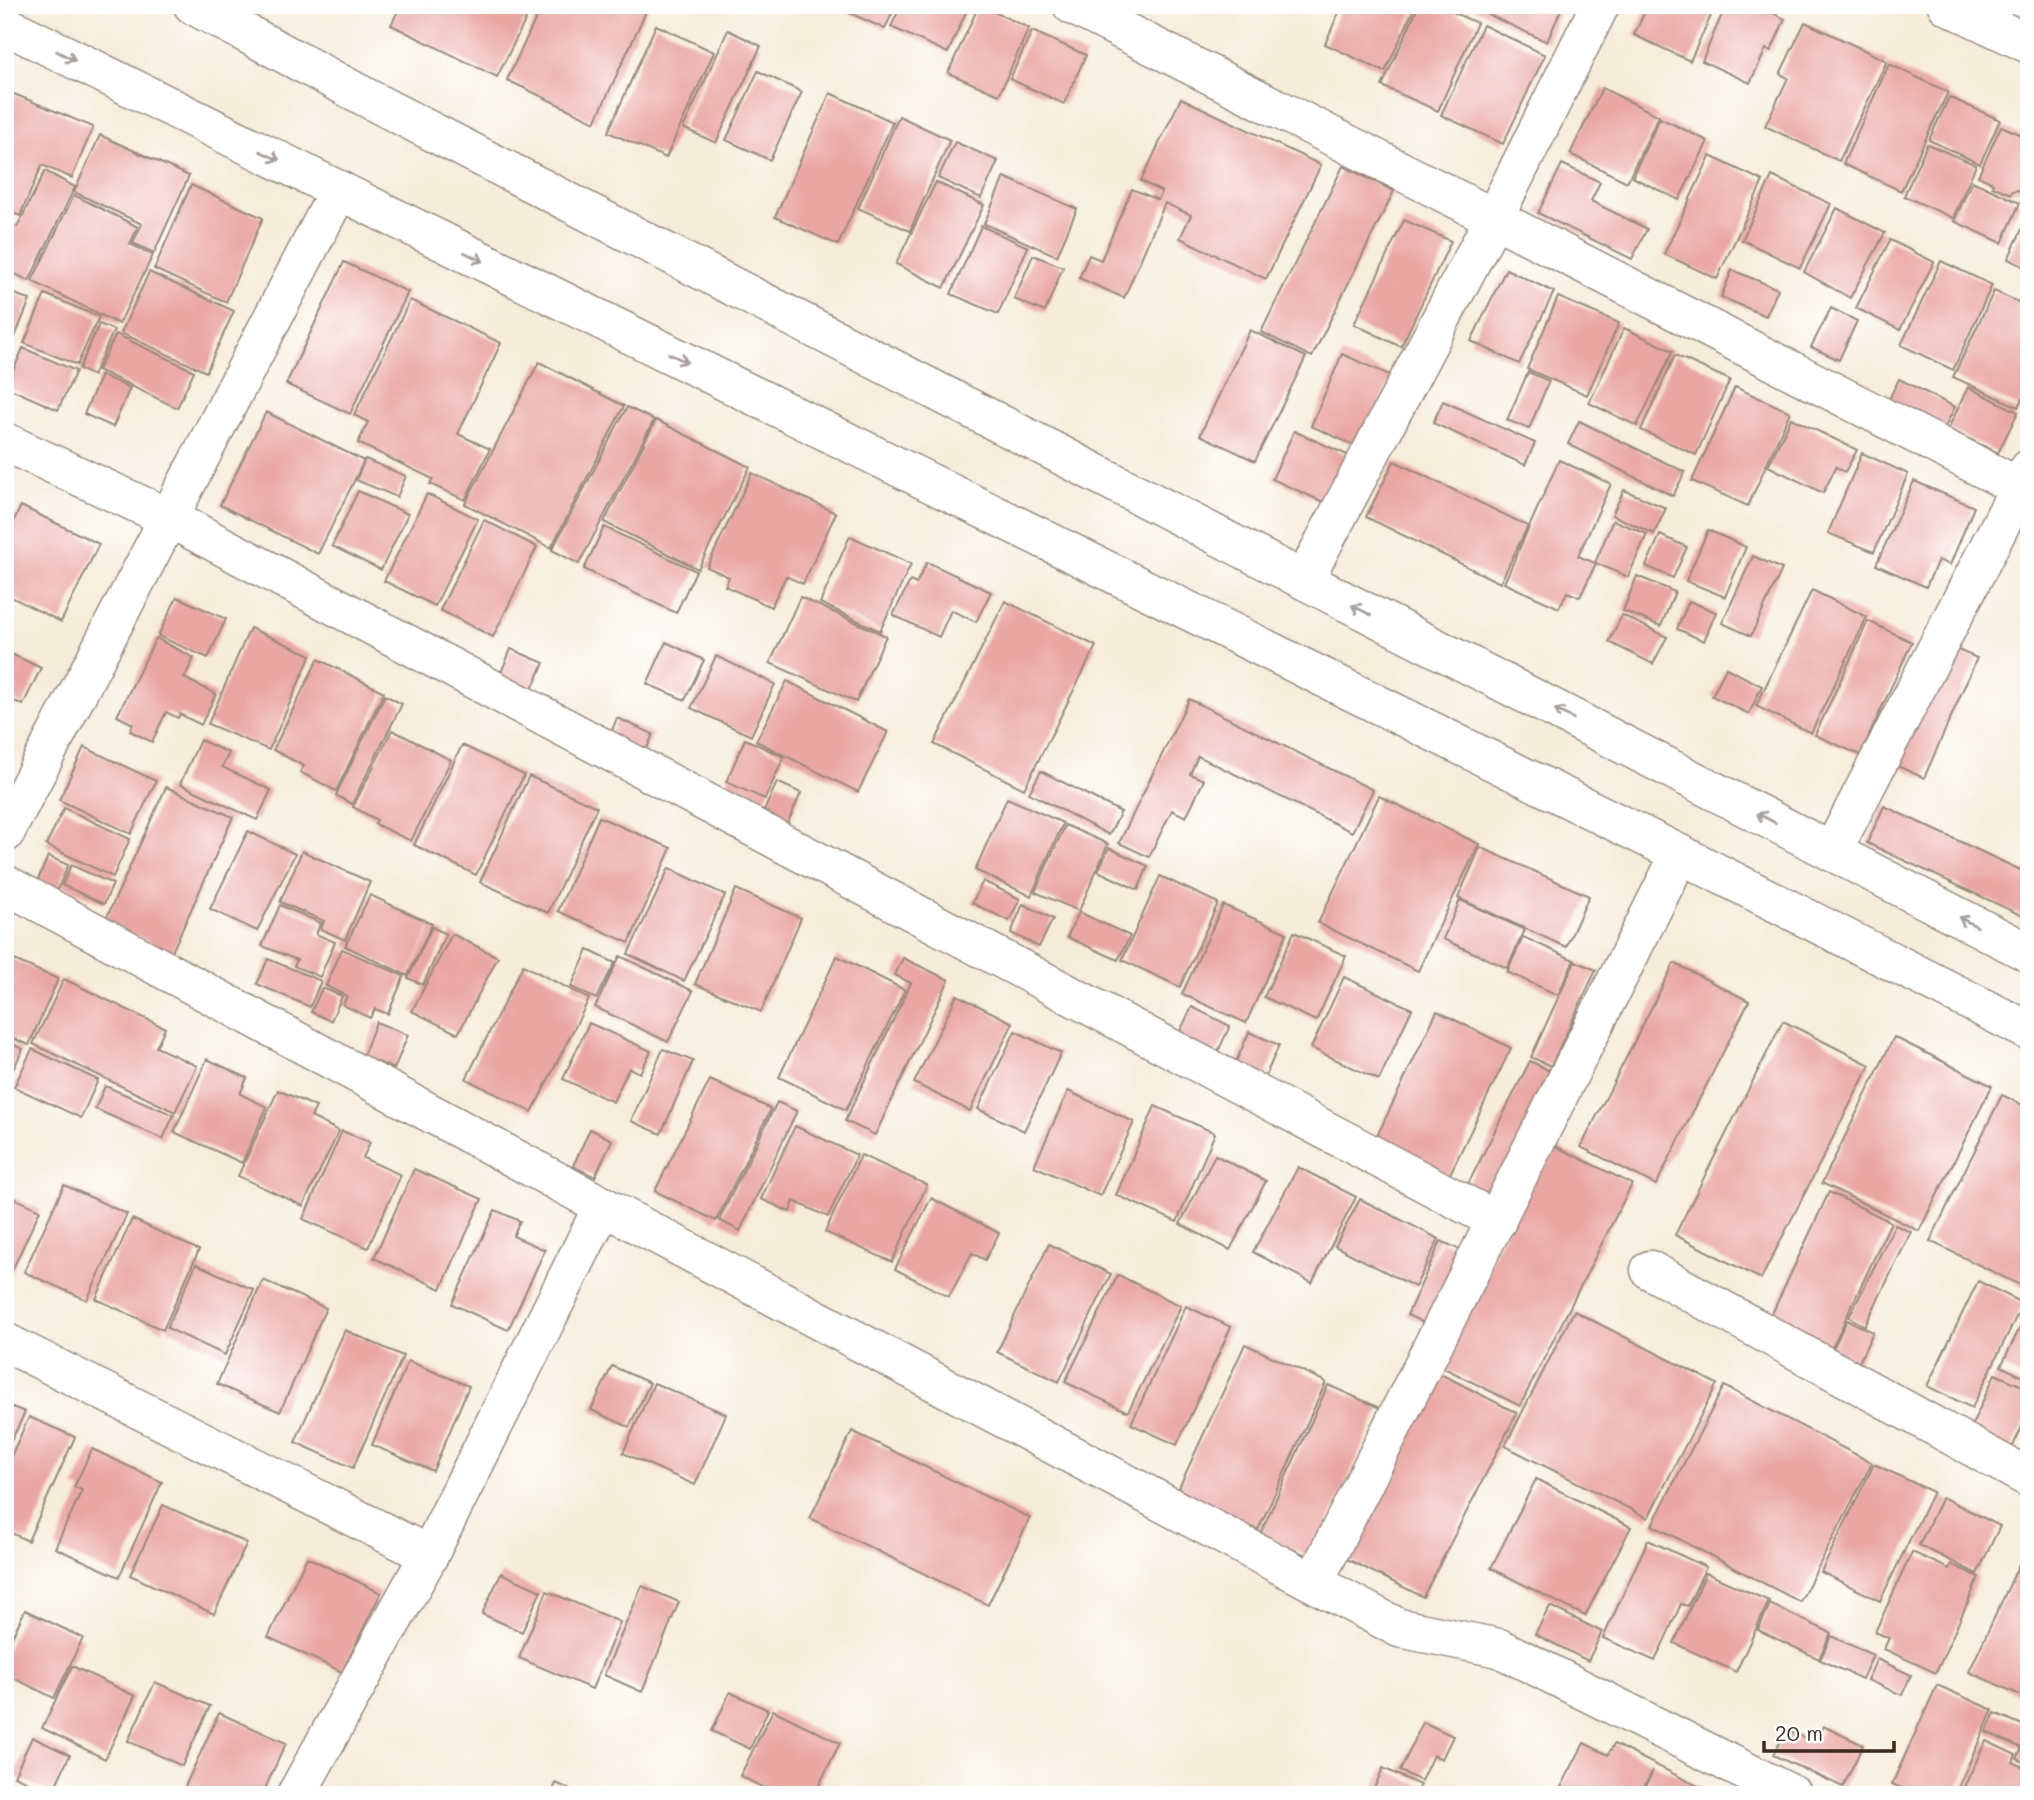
<svg xmlns="http://www.w3.org/2000/svg" width="2034" height="1800" font-family="Mali,sans-serif">
<rect width="100%" height="100%" fill="#fff"/>
<filter id="ink" filterUnits="userSpaceOnUse"><feTurbulence type="fractalNoise" baseFrequency=".0143" numOctaves="2"/><feDisplacementMap in="SourceGraphic" scale="14" xChannelSelector="R" yChannelSelector="G"/><feConvolveMatrix kernelMatrix="1 2 1 2 8 2 1 2 1" color-interpolation-filters="sRGB"/></filter>
<filter id="wash" filterUnits="userSpaceOnUse"><feTurbulence type="fractalNoise" baseFrequency=".00686" numOctaves="4" result="noise"/><feDisplacementMap in="SourceGraphic" scale="28" xChannelSelector="R" yChannelSelector="G"/><feGaussianBlur stdDeviation="1.57" result="paint"/><feColorMatrix in="noise" values="0 0 0 0 0 0 0 0 0 0 0 0 0 0 0 0 0 1.4 0 .05"/><feComposite in="paint" operator="in"/></filter>
<g filter="url(#wash)">
<rect width="100%" height="100%" fill="#f5ecd9"/>
<g id="blocks">
<!-- building -->
<g fill="#eaa6a3">
<path d="M401,5H533L497,77L391,25Z"/>
<path d="M542,5H649L595,122L507,80Z"/>
<path d="M832,5H896L885,29Z"/>
<path d="M901,5H969L948,53L891,27Z"/>
<path d="M979,5L1029,28L999,95L948,73Z"/>
<path d="M1342,5H1416L1385,72L1325,44Z"/>
<path d="M1419,5H1437L1477,23L1438,111L1382,86Z"/>
<path d="M1473,5H1563L1547,42L1472,7Z"/>
<path d="M1648,5H1716L1690,61L1634,35Z"/>
<path d="M1726,5H1756L1785,19L1771,51L1766,49L1750,83L1702,61Z"/>
<path d="M1805,22L1887,61L1839,161L1765,126L1788,78L1780,74Z"/>
<path d="M656,25L714,52L666,158L608,132Z"/>
<path d="M1483,25L1545,55L1503,144L1441,115Z"/>
<path d="M728,30L761,46L716,143L683,128Z"/>
<path d="M1032,31L1086,55L1064,104L1010,79Z"/>
<path d="M1889,64L1948,92L1901,191L1843,164Z"/>
<path d="M758,71L802,92L770,160L726,140Z"/>
<path d="M1602,88L1659,116L1627,182L1570,154Z"/>
<path d="M7,91L93,127L72,178L42,165L20,216L5,210V95Z"/>
<path d="M830,93L893,122L838,245L775,217Z"/>
<path d="M1949,97L2000,120L1980,164L1929,140Z"/>
<path d="M1181,98L1321,165L1266,279L1180,238L1191,215L1165,203L1124,298L1079,278L1089,255L1101,260L1132,189L1158,200L1162,192L1141,181Z"/>
<path d="M899,116L950,140L910,231L858,208Z"/>
<path d="M1660,118L1708,141L1679,200L1632,177Z"/>
<path d="M2001,126L2029,138V189L2012,191L2011,194L1992,186L1993,183L1978,176Z"/>
<path d="M100,135L189,176L154,253L133,243L142,224L74,192Z"/>
<path d="M955,142L998,161L981,198L938,178Z"/>
<path d="M1927,144L1976,165L1953,218L1904,196Z"/>
<path d="M1710,156L1763,181L1717,279L1664,254Z"/>
<path d="M1562,164L1600,182L1591,201L1647,229L1632,259L1538,213Z"/>
<path d="M1343,166L1394,191L1312,357L1261,332Z"/>
<path d="M45,171L75,187L29,281L5,269V222L17,227Z"/>
<path d="M1772,176L1831,204L1800,268L1742,240Z"/>
<path d="M1004,177L1077,209L1057,256L984,224Z"/>
<path d="M1972,181L2020,203L2002,243L1954,221Z"/>
<path d="M936,182L984,205L944,288L896,264Z"/>
<path d="M191,185L263,218L226,302L154,269Z"/>
<path d="M74,195L138,227L130,244L153,255L119,324L32,281Z"/>
<path d="M1837,208L1885,233L1850,298L1804,272Z"/>
<path d="M2029,214V269L2008,259Z"/>
<path d="M1404,220L1451,241L1401,347L1354,324Z"/>
<path d="M981,226L1028,247L998,314L951,294Z"/>
<path d="M1890,240L1934,262L1900,330L1856,308Z"/>
<path d="M1033,255L1063,267L1045,312L1014,299Z"/>
<path d="M1941,261L1992,285L1953,370L1901,345Z"/>
<path d="M344,262L408,292L350,414L286,384Z"/>
<path d="M1506,269L1554,292L1519,364L1471,341Z"/>
<path d="M1732,270L1778,289L1766,316L1721,297Z"/>
<path d="M149,272L234,311L206,372L121,333Z"/>
<path d="M5,290L30,300L5,361Z"/>
<path d="M1994,291L2029,307V385L2018,407L1953,377Z"/>
<path d="M45,294L99,317L77,365L24,343Z"/>
<path d="M1558,297L1619,323L1587,395L1527,369Z"/>
<path d="M410,300L501,343L458,434L490,449L465,500L430,484L433,479L358,443L368,422L354,415Z"/>
<path d="M1831,308L1857,321L1839,360L1811,347Z"/>
<path d="M99,324L114,330L93,376L79,369Z"/>
<path d="M1624,328L1673,351L1637,426L1589,403Z"/>
<path d="M1250,330L1306,357L1255,461L1200,435Z"/>
<path d="M116,334L194,371L177,408L98,370Z"/>
<path d="M23,348L76,371L58,410L6,387Z"/>
<path d="M1342,354L1392,376L1360,448L1311,426Z"/>
<path d="M1675,355L1730,380L1696,455L1641,430Z"/>
<path d="M539,362L624,406L551,548L465,504Z"/>
<path d="M1528,372L1549,381L1529,429L1507,420Z"/>
<path d="M101,375L130,388L113,427L84,414Z"/>
<path d="M1899,379L1955,407L1944,429L1888,401Z"/>
<path d="M1735,387L1790,412L1748,506L1692,481Z"/>
<path d="M1968,387L2018,412L1998,453L1948,429Z"/>
<path d="M1443,401L1535,443L1525,465L1433,423Z"/>
<path d="M627,407L654,420L579,564L552,550Z"/>
<path d="M266,412L364,461L318,554L220,505Z"/>
<path d="M1791,418L1857,450L1845,472L1836,467L1823,493L1768,466Z"/>
<path d="M656,420L750,467L698,569L604,522Z"/>
<path d="M1579,421L1685,472L1673,496L1568,444Z"/>
<path d="M1294,431L1354,458L1332,506L1272,479Z"/>
<path d="M1862,453L1908,474L1874,552L1828,533Z"/>
<path d="M365,459L406,476L397,497L356,480Z"/>
<path d="M1559,460L1611,484L1578,556L1595,563L1613,520L1647,534L1628,577L1596,563L1580,597L1567,592L1559,608L1504,583Z"/>
<path d="M1394,461L1528,526L1500,583L1366,517Z"/>
<path d="M752,473L836,513L803,584L786,576L771,607L725,586L729,577L707,567Z"/>
<path d="M1914,481L1974,507L1950,565L1938,560L1926,587L1876,565Z"/>
<path d="M1624,490L1666,508L1654,534L1612,515Z"/>
<path d="M358,491L408,514L381,570L332,546Z"/>
<path d="M427,494L478,519L435,606L384,581Z"/>
<path d="M21,506L99,544L61,622L5,594V538Z"/>
<path d="M484,520L537,547L493,637L440,610Z"/>
<path d="M604,527L696,571L676,613L584,569Z"/>
<path d="M1708,530L1746,547L1725,597L1686,581Z"/>
<path d="M1660,535L1687,547L1673,578L1646,566Z"/>
<path d="M850,536L911,564L880,631L820,603Z"/>
<path d="M1753,556L1782,569L1751,636L1722,623Z"/>
<path d="M927,562L991,592L976,622L951,610L939,637L893,615L910,581L916,584Z"/>
<path d="M1637,576L1675,592L1661,626L1623,611Z"/>
<path d="M1812,590L1867,617L1811,733L1756,706Z"/>
<path d="M177,597L226,619L208,658L158,636Z"/>
<path d="M800,597L886,636L856,702L770,663Z"/>
<path d="M1005,601L1096,646L1024,789L934,744Z"/>
<path d="M1689,601L1716,612L1704,641L1677,629Z"/>
<path d="M1622,615L1667,637L1653,664L1609,642Z"/>
<path d="M1868,621L1912,642L1860,755L1815,735Z"/>
<path d="M250,628L311,655L269,750L208,724Z"/>
<path d="M156,638L194,658L184,678L216,694L201,725L180,714L178,718L166,712L152,742L130,731L133,724L117,716Z"/>
<path d="M666,642L704,660L685,700L647,684Z"/>
<path d="M1946,645L1977,658L1924,778L1893,764Z"/>
<path d="M511,649L544,663L531,691L499,677Z"/>
<path d="M5,651L41,668L23,705L5,697Z"/>
<path d="M716,656L775,684L751,736L691,708Z"/>
<path d="M318,659L384,692L336,791L300,772L304,766L273,750Z"/>
<path d="M1726,668L1762,686L1749,714L1712,696Z"/>
<path d="M787,681L888,732L858,792L756,741Z"/>
<path d="M385,695L402,704L352,804L336,795Z"/>
<path d="M1189,699L1373,790L1352,832L1198,756L1190,774L1204,780L1186,817L1172,810L1149,857L1119,843Z"/>
<path d="M617,718L653,734L645,753L609,738Z"/>
<path d="M392,730L451,760L411,841L375,824L377,820L353,807Z"/>
<path d="M745,739L784,757L765,799L726,782Z"/>
<path d="M200,740L229,753L222,767L271,790L257,820L180,784Z"/>
<path d="M462,745L524,775L476,875L414,845Z"/>
<path d="M84,747L156,781L131,834L59,800Z"/>
<path d="M1041,771L1121,812L1109,835L1029,793Z"/>
<path d="M529,776L597,807L548,913L480,882Z"/>
<path d="M777,782L801,793L782,836L758,824Z"/>
<path d="M166,787L233,817L172,952L105,921Z"/>
<path d="M1379,796L1479,844L1418,971L1318,923Z"/>
<path d="M1007,798L1063,823L1031,896L975,870Z"/>
<path d="M1884,806L2029,874V919L1867,843Z"/>
<path d="M64,808L130,839L113,877L46,845Z"/>
<path d="M599,817L671,848L629,943L558,911Z"/>
<path d="M1065,825L1108,844L1079,911L1035,892Z"/>
<path d="M248,831L295,854L257,931L210,909Z"/>
<path d="M1480,847L1589,896L1566,947L1458,898Z"/>
<path d="M1109,848L1148,866L1138,890L1098,871Z"/>
<path d="M302,851L370,882L345,940L321,929L324,921L280,902Z"/>
<path d="M48,856L68,865L57,891L37,882Z"/>
<path d="M71,865L113,884L104,904L62,885Z"/>
<path d="M669,868L725,895L684,981L628,954Z"/>
<path d="M1160,876L1218,903L1180,987L1122,960Z"/>
<path d="M983,881L1020,899L1009,921L972,903Z"/>
<path d="M736,889L801,918L761,1012L695,984Z"/>
<path d="M370,895L432,924L408,976L345,946Z"/>
<path d="M1460,900L1525,930L1507,968L1443,939Z"/>
<path d="M1023,904L1053,919L1039,947L1011,933Z"/>
<path d="M280,905L321,923L316,934L335,942L320,977L294,966L297,960L262,946Z"/>
<path d="M1223,905L1287,933L1246,1023L1182,994Z"/>
<path d="M1079,912L1130,936L1118,960L1067,937Z"/>
<path d="M432,927L446,934L423,985L408,978Z"/>
<path d="M1294,932L1346,956L1316,1021L1264,997Z"/>
<path d="M452,934L498,957L458,1034L412,1011Z"/>
<path d="M1523,937L1574,960L1558,995L1507,972Z"/>
<path d="M342,949L404,976L388,1014L375,1009L370,1018L343,1005L347,996L326,986Z"/>
<path d="M588,950L615,963L596,999L571,987Z"/>
<path d="M5,956L58,979L29,1045L5,1035Z"/>
<path d="M620,956L693,991L668,1042L595,1007Z"/>
<path d="M837,956L905,990L846,1110L779,1077Z"/>
<path d="M903,958L949,980L875,1135L845,1121L911,983L895,975Z"/>
<path d="M268,959L321,981L310,1007L257,984Z"/>
<path d="M1575,961L1596,970L1551,1066L1531,1057Z"/>
<path d="M1674,963L1749,1001L1656,1185L1581,1147Z"/>
<path d="M523,965L589,999L532,1112L466,1079Z"/>
<path d="M1344,977L1412,1009L1379,1080L1311,1048Z"/>
<path d="M64,979L165,1028L156,1047L197,1066L175,1112L33,1044Z"/>
<path d="M322,988L342,996L331,1021L311,1012Z"/>
<path d="M957,995L1013,1023L970,1111L914,1083Z"/>
<path d="M1192,1007L1230,1026L1213,1062L1174,1043Z"/>
<path d="M1437,1011L1511,1048L1449,1176L1375,1140Z"/>
<path d="M1783,1021L1870,1065L1761,1279L1675,1235Z"/>
<path d="M376,1022L408,1035L394,1069L363,1056Z"/>
<path d="M589,1023L651,1051L640,1073L629,1068L613,1102L563,1079Z"/>
<path d="M1015,1031L1061,1053L1024,1131L978,1109Z"/>
<path d="M1249,1032L1279,1045L1263,1082L1233,1069Z"/>
<path d="M1894,1037L1992,1086L1919,1231L1822,1183Z"/>
<path d="M5,1041L23,1049L11,1074L5,1072Z"/>
<path d="M32,1049L98,1080L81,1118L14,1087Z"/>
<path d="M663,1049L693,1061L661,1134L631,1121Z"/>
<path d="M207,1059L247,1078L240,1094L267,1107L242,1163L174,1132Z"/>
<path d="M1530,1061L1564,1078L1498,1211L1463,1194Z"/>
<path d="M710,1080L771,1109L716,1221L655,1191Z"/>
<path d="M105,1086L174,1115L163,1139L95,1109Z"/>
<path d="M278,1090L316,1107L311,1117L339,1131L303,1206L238,1176Z"/>
<path d="M1068,1091L1134,1122L1100,1196L1034,1166Z"/>
<path d="M2002,1095L2029,1108L2028,1289L1930,1241Z"/>
<path d="M777,1102L797,1111L740,1231L719,1220Z"/>
<path d="M1155,1106L1215,1133L1177,1222L1116,1195Z"/>
<path d="M795,1126L857,1155L828,1217L794,1201L790,1212L761,1199Z"/>
<path d="M590,1129L612,1140L595,1177L573,1166Z"/>
<path d="M342,1131L370,1142L363,1158L401,1175L368,1248L303,1219Z"/>
<path d="M1549,1143L1632,1184L1520,1406L1438,1365Z"/>
<path d="M861,1155L927,1185L892,1262L825,1232Z"/>
<path d="M1215,1155L1266,1181L1230,1250L1180,1224Z"/>
<path d="M1298,1167L1356,1197L1312,1283L1253,1252Z"/>
<path d="M414,1169L482,1199L441,1289L374,1258Z"/>
<path d="M64,1185L127,1214L87,1300L24,1272Z"/>
<path d="M1829,1192L1891,1222L1832,1348L1770,1318Z"/>
<path d="M5,1194L40,1210L10,1275L5,1273Z"/>
<path d="M931,1198L999,1233L985,1260L972,1253L949,1297L895,1269Z"/>
<path d="M1360,1199L1439,1239L1415,1287L1335,1246Z"/>
<path d="M495,1210L520,1221L513,1236L545,1250L508,1330L452,1304Z"/>
<path d="M132,1219L199,1250L163,1330L96,1299Z"/>
<path d="M1895,1225L1911,1232L1865,1326L1849,1317Z"/>
<path d="M1441,1241L1465,1252L1431,1326L1407,1315Z"/>
<path d="M1049,1244L1111,1274L1059,1382L997,1352Z"/>
<path d="M196,1264L254,1290L225,1355L167,1328Z"/>
<path d="M1118,1275L1181,1306L1128,1412L1065,1382Z"/>
<path d="M263,1280L326,1308L280,1412L217,1384Z"/>
<path d="M1978,1281L2023,1303L1972,1408L1927,1386Z"/>
<path d="M1186,1306L1231,1327L1177,1445L1131,1424Z"/>
<path d="M2029,1309V1380L2001,1366Z"/>
<path d="M1574,1311L1717,1384L1648,1518L1505,1446Z"/>
<path d="M1847,1320L1873,1332L1854,1373L1827,1360Z"/>
<path d="M345,1330L403,1356L353,1468L295,1442Z"/>
<path d="M1245,1344L1326,1382L1258,1530L1177,1492Z"/>
<path d="M408,1361L469,1386L433,1471L372,1445Z"/>
<path d="M612,1366L650,1383L629,1427L591,1410Z"/>
<path d="M1435,1371L1517,1413L1423,1597L1341,1556Z"/>
<path d="M1995,1374L2029,1389V1411L2009,1455L1967,1436Z"/>
<path d="M654,1383L726,1414L695,1485L623,1453Z"/>
<path d="M1328,1385L1380,1408L1312,1558L1260,1534Z"/>
<path d="M1724,1386L1872,1463L1800,1602L1652,1525Z"/>
<path d="M5,1404L25,1412L5,1454Z"/>
<path d="M29,1417L75,1437L28,1541L5,1530V1469Z"/>
<path d="M852,1431L1030,1518L988,1605L810,1518Z"/>
<path d="M92,1449L162,1482L119,1577L55,1548L82,1490L74,1487Z"/>
<path d="M1874,1464L1933,1492L1880,1601L1821,1572Z"/>
<path d="M1536,1479L1631,1527L1585,1616L1491,1568Z"/>
<path d="M1942,1497L2000,1526L1977,1574L1919,1545Z"/>
<path d="M163,1505L247,1543L214,1614L130,1575Z"/>
<path d="M1648,1540L1706,1567L1688,1606L1681,1604L1655,1661L1603,1638Z"/>
<path d="M2027,1547L2029,1548V1699L1969,1672Z"/>
<path d="M1912,1552L1949,1569L1951,1564L1979,1577L1936,1673L1884,1649L1889,1638L1875,1632Z"/>
<path d="M307,1557L381,1593L342,1672L268,1637Z"/>
<path d="M501,1573L541,1591L522,1632L482,1614Z"/>
<path d="M1706,1573L1769,1601L1736,1672L1674,1643Z"/>
<path d="M642,1586L679,1602L642,1692L604,1675Z"/>
<path d="M547,1591L620,1622L592,1689L519,1658Z"/>
<path d="M1770,1604L1831,1633L1819,1659L1758,1630Z"/>
<path d="M1550,1606L1602,1632L1588,1661L1535,1634Z"/>
<path d="M25,1610L83,1638L54,1698L5,1674V1652Z"/>
<path d="M1831,1636L1873,1655L1862,1679L1820,1660Z"/>
<path d="M1877,1659L1911,1675L1902,1695L1867,1680Z"/>
<path d="M72,1666L135,1696L105,1759L42,1728Z"/>
<path d="M155,1682L210,1706L182,1766L128,1741Z"/>
<path d="M1937,1685L1993,1710L1955,1795H1917L1892,1784Z"/>
<path d="M730,1692L768,1710L750,1749L712,1731Z"/>
<path d="M773,1710L840,1743L814,1795H779L740,1776Z"/>
<path d="M219,1713L286,1743L262,1795H181Z"/>
<path d="M1995,1713L2029,1728V1764L2017,1759L2022,1748L1986,1732Z"/>
<path d="M1423,1722L1453,1736L1442,1759L1433,1755L1421,1781L1400,1771Z"/>
<path d="M1823,1726L1863,1745L1843,1787L1773,1755L1786,1729L1805,1738L1808,1732L1818,1737Z"/>
<path d="M32,1737L70,1755L52,1793L14,1776Z"/>
<path d="M1986,1741L2016,1755L2013,1762L2029,1770V1779L2022,1795H1976L1963,1789Z"/>
<path d="M1584,1743L1608,1755L1614,1744L1716,1795H1642L1653,1770L1640,1795H1557Z"/>
<path d="M1383,1768L1420,1785L1415,1795H1371Z"/>
<path d="M556,1783L583,1795H551Z"/>
</g>
</g>
</g>
<g filter="url(#ink)">
<use href="#blocks" fill-opacity="0" stroke="#988b7c" stroke-width="2"/>
<g fill="none" stroke-linecap="round" stroke-linejoin="round">
<defs>
<g id="street">
<path d="M1072,5L1494,218L2019,487"/>
<path d="M1947,5L2029,44"/>
<path d="M5,442L169,518L1497,1221"/>
<path d="M1304,580L1494,218L1600,5"/>
<path d="M5,833L339,190"/>
<path d="M1832,852L2029,469"/>
<path d="M5,884L603,1206L1399,1628L1499,1648L1793,1795"/>
<path d="M1650,1270L2029,1478"/>
<path d="M5,1342L429,1555"/>
<path d="M1314,1582L1680,854"/>
<path d="M296,1795L429,1555L603,1206"/>
</g>
<g id="secondary">
<path d="M193,5L386,108L2029,953"/>
<path d="M5,25L1680,854L2029,1031"/>
</g>
</defs>
<!-- street casing -->
<use href="#street" stroke="#988b7c" stroke-width="41"/>
<!-- secondary casing -->
<use href="#secondary" stroke="#988b7c" stroke-width="41"/>
<!-- street -->
<use href="#street" stroke="#fff" stroke-width="38"/>
<!-- secondary -->
<use href="#secondary" stroke="#fff" stroke-width="38"/>
</g>
<!-- one-way arrows -->
<defs><path id="oneway-shaft" d="M-6 0H5M1.5-3L5.5 0L1.5 3" fill="none" stroke-width="1.6" stroke-linecap="round" stroke-linejoin="round" transform="scale(1.75)"/></defs>
<g stroke="#a79f9a">
<use href="#oneway-shaft" transform="translate(66 56) rotate(27)"/>
<use href="#oneway-shaft" transform="translate(270 156) rotate(26)"/>
<use href="#oneway-shaft" transform="translate(474 257) rotate(26)"/>
<use href="#oneway-shaft" transform="translate(678 358) rotate(26)"/>
<use href="#oneway-shaft" transform="translate(1361 610) rotate(-153)"/>
<use href="#oneway-shaft" transform="translate(1564 714) rotate(-153)"/>
<use href="#oneway-shaft" transform="translate(1766 818) rotate(-153)"/>
<use href="#oneway-shaft" transform="translate(1968 922) rotate(-153)"/>
</g>
</g>
<!-- margin -->
<rect width="2034" height="1800" fill="none" stroke="#fff" stroke-width="28"/>
<!-- scale -->
<path d="M1764 1741v10h130v-10" fill="none" stroke="#3b2a1e" stroke-width="3.5"/>
<text x="1775" y="1741" font-size="21" fill="#3b2a1e" stroke="#ffffff" stroke-width="5" paint-order="stroke">20 m</text>
</svg>
